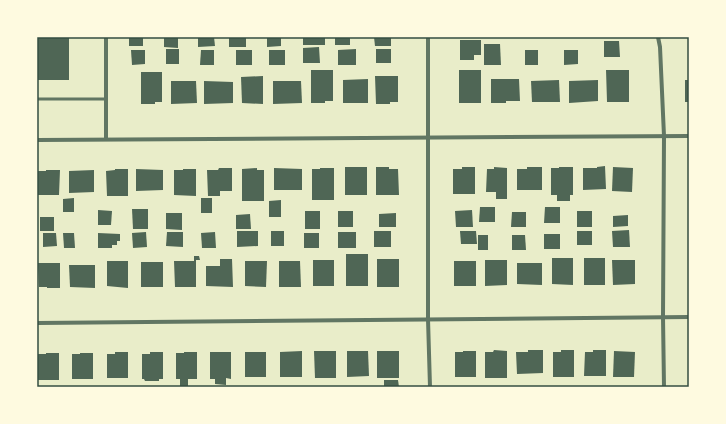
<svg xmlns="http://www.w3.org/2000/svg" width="726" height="424" font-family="'Space Grotesk',sans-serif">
<rect width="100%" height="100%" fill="#e9edc9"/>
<!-- building -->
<g fill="#4f6655">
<rect x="37" y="37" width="32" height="43"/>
<rect x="129" y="37" width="14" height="9"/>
<path d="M164,37H178V48L164,47Z"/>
<path d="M198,37H214L215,46L198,47Z"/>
<rect x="229" y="37" width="17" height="10"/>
<path d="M267,37H281V46L267,47Z"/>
<rect x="303" y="37" width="22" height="8"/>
<rect x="335" y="37" width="15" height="8"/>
<path d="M374,37H391V46H375Z"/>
<path d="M460,40H481V55H474V60H460Z"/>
<path d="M604,41H619L620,57H604Z"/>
<path d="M484,44H500L501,65H484Z"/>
<path d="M319,47L320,63H303V48Z"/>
<rect x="166" y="49" width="13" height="15"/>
<path d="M356,49V65H338V50Z"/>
<rect x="376" y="49" width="15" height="14"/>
<path d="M131,50H145V64L132,65Z"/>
<path d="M201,50H214V65H200Z"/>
<rect x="236" y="50" width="16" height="15"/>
<rect x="269" y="50" width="16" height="15"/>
<rect x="525" y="50" width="13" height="15"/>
<path d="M564,50H578V64L564,65Z"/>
<path d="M311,70H333V101H325V103H311Z"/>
<rect x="459" y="70" width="22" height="33"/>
<path d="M606,70H629V102H607Z"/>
<path d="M141,72H162V102H155V104H141Z"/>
<path d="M263,76V104L242,103L241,77Z"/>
<path d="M375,76H398V102H390V104H376Z"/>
<path d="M368,79V103H343V80Z"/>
<path d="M491,79H519L520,101H506V103H491Z"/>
<path d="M559,80L560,102H532L531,81Z"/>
<path d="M598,80V101L569,103V81Z"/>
<rect x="685" y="80" width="4" height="22"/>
<path d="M171,81H196L197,103L171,104Z"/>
<path d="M204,81L233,82V103L204,104Z"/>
<path d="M273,81H301L302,103L273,104Z"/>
<path d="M605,166L606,189L583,190V168H597V167Z"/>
<rect x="345" y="167" width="22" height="28"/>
<path d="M376,167H389V169H398L399,195H376Z"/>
<path d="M462,167H475V194H453V169H462Z"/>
<path d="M494,167L507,168V199H496V192H486L487,169H494Z"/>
<path d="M527,167H542V190H517V169H527Z"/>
<path d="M559,167H573V195H570V201H557V195H551V168H559Z"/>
<path d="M613,167L633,168L632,192L612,191Z"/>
<path d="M219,168H232V191H220V196H208L207,170H218Z"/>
<path d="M257,168V170H264V201H242V169Z"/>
<path d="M274,168L302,169V190H274Z"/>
<path d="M320,168H334V200H312V169H320Z"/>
<path d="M115,169H128V196H107L106,171L115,170Z"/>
<path d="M136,169L163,170V190L136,191Z"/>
<path d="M183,169H196V196L174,195V170H183Z"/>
<path d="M46,170H60L59,195H37L38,171H46Z"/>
<path d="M94,170V192L69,193V171Z"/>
<path d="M74,198V212H63V199Z"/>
<rect x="201" y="198" width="11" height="15"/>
<path d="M281,200V217H269V201Z"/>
<path d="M480,207H495V222H479Z"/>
<path d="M545,207H560V223H544Z"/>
<path d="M132,209H148V229H133Z"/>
<path d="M98,210L112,211L111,225H98Z"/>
<path d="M472,210L473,227H456L455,211Z"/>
<rect x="305" y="211" width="15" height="18"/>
<rect x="338" y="211" width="15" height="16"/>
<rect x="577" y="211" width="15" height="16"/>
<path d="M512,212H526V227H511Z"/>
<path d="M166,213H182V230L166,229Z"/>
<path d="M396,213V227H379V214Z"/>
<path d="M250,214L251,229H236V215Z"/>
<path d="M628,215V226L613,227V216Z"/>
<rect x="40" y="217" width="14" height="14"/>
<path d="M629,230L630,247H613L612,231Z"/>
<path d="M237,231H258V246L237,247Z"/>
<rect x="271" y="231" width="13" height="15"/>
<rect x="374" y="231" width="17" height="16"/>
<path d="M460,231H476L477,244H461Z"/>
<rect x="577" y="231" width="15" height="14"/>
<path d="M146,232L147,247L133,248L132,233Z"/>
<path d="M167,232H183V247L166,246Z"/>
<path d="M215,232L216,248H202L201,233Z"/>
<rect x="338" y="232" width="18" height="16"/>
<path d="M43,233H56L57,246L43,247Z"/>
<path d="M63,233H74L75,248H64Z"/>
<path d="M98,233L120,234V241H117V245H112V248H98Z"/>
<rect x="304" y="233" width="15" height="15"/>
<rect x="544" y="234" width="16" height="15"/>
<rect x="478" y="235" width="10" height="15"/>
<path d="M512,235H525L526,250H512Z"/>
<rect x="346" y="254" width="22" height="32"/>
<path d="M194,256H199L200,260H196V287H175L174,261H194Z"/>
<path d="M552,258H573V285L552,284Z"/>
<rect x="584" y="258" width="21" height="27"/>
<path d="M220,259H232L233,287L206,286V266H220Z"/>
<rect x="377" y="259" width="22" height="28"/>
<rect x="313" y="260" width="21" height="26"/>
<path d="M485,260H507V285L485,286Z"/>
<path d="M612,260H635V284L613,285Z"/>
<path d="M107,261H128V288L107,286Z"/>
<path d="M245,261H267L266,287L245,286Z"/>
<path d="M279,261H300L301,287H279Z"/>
<rect x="454" y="261" width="22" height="25"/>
<rect x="141" y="262" width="22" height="25"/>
<path d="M38,263H60V288H47V287H39Z"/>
<path d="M517,263H542V285L517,284Z"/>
<path d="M69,265H95V288L70,287Z"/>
<path d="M494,350L507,351V378H485V352H493Z"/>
<path d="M528,350H543V373L517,374L516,352H528Z"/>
<path d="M561,350H574V377H553V352H561Z"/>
<path d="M593,350H606V376H584L585,352H593Z"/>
<path d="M302,351V377H280V352Z"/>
<path d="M314,351H336V378H315Z"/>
<path d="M347,351H368L369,376L347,377Z"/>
<rect x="377" y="351" width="22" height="27"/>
<path d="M463,351H476V377H455V352H463Z"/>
<path d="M614,351L635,352L634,377H613Z"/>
<path d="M115,352H128V378H107V354H115Z"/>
<path d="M150,352H163V379H159V381H145L144,379H142V354H150Z"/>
<path d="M184,352H197V379H188V387H180V379H176V353H184Z"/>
<path d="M210,352H231V379L226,378V385L215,384V379H210Z"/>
<rect x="245" y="352" width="21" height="25"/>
<path d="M46,353H59V380H38V354H46Z"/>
<path d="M80,353H93V379H72V354H80Z"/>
<path d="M384,380H398L399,387H384Z"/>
</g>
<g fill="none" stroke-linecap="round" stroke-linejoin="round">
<!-- service -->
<path stroke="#617663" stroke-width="3" d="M37,99H106"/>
<!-- minor -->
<g stroke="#617663" stroke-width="4">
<path d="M106,37V139"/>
<path d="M428,37V319L430,387"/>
<path d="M658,37L660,47L664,136L663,317L664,387"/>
<path d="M37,140L689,136"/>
<path d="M37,323L689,317"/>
</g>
</g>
<!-- border -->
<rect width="726" height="424" fill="none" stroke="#fefae0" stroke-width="76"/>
<rect x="38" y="38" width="650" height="348" fill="none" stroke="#344e41" stroke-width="1.5"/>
</svg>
